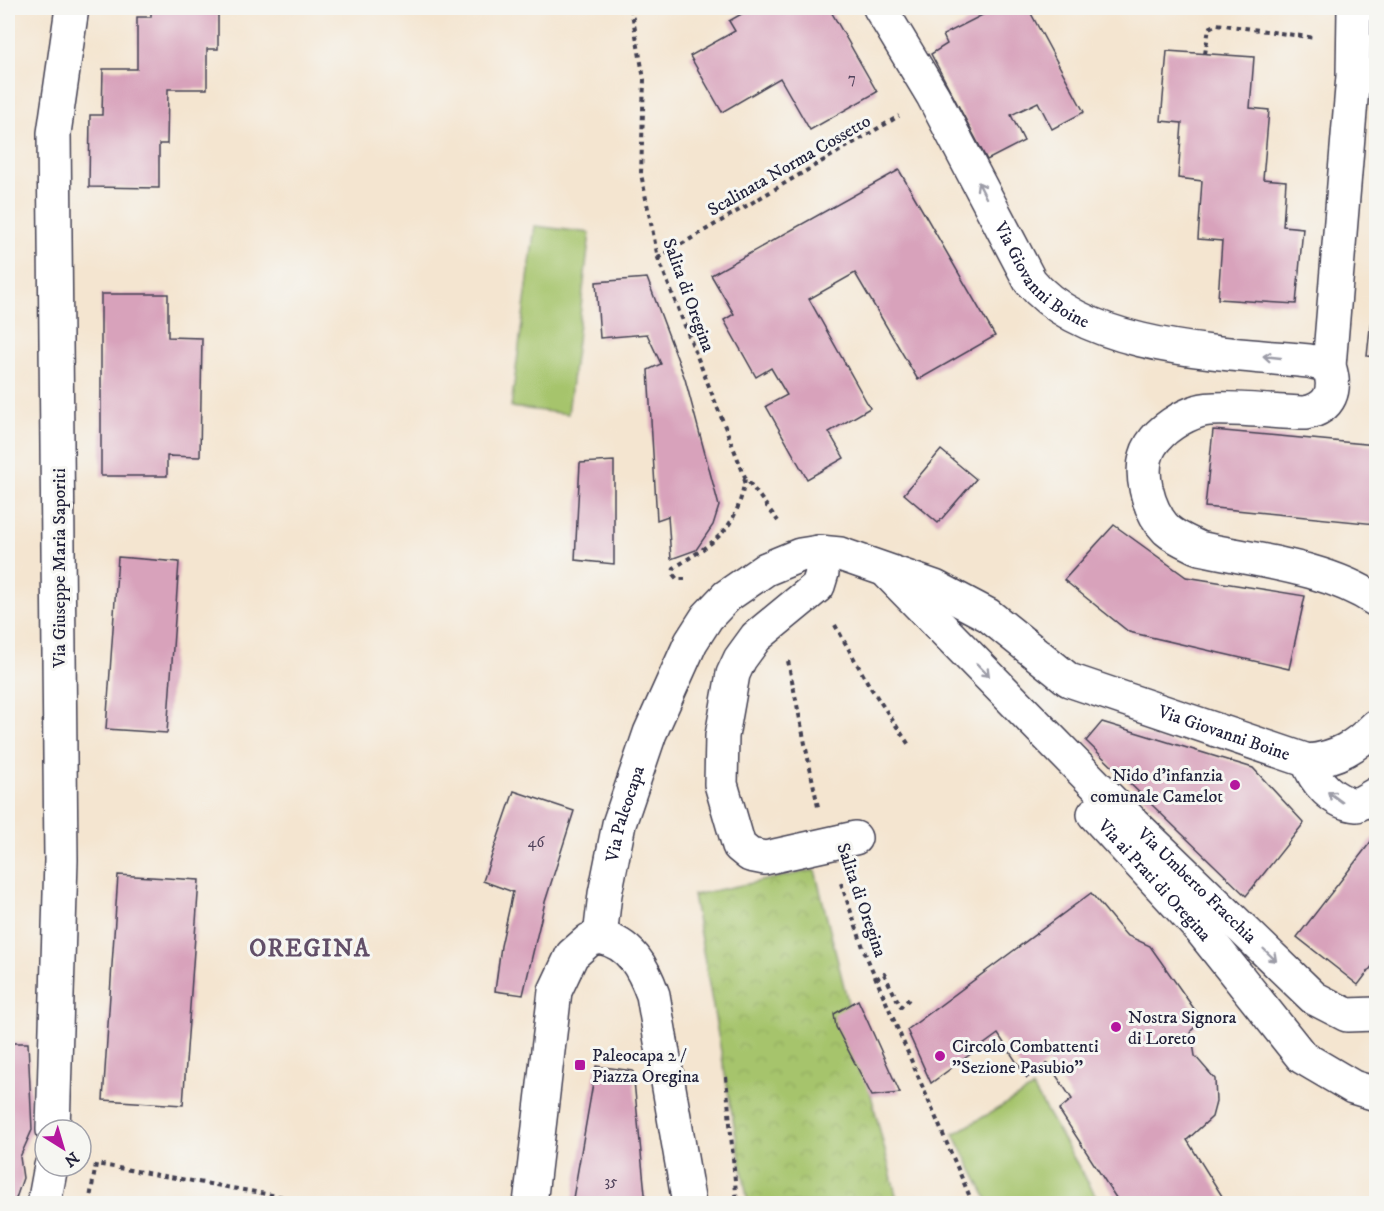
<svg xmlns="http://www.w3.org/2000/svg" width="1384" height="1211" font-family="'IM FELL DW Pica',serif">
<defs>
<pattern id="park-crowns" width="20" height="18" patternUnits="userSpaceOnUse" patternTransform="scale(1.5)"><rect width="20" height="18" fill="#a6c46c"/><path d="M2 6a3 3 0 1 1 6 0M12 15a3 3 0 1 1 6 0" fill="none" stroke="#8fa85e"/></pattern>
</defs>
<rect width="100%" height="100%" fill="#f6f6f2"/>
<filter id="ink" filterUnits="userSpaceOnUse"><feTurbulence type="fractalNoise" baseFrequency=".0167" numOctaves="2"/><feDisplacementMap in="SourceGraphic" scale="12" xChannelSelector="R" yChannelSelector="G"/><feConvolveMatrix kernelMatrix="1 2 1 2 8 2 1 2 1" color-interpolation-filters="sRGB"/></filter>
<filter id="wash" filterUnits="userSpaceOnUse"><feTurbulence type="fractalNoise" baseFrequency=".008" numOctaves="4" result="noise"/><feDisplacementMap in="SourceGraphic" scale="24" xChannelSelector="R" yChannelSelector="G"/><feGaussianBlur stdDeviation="1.35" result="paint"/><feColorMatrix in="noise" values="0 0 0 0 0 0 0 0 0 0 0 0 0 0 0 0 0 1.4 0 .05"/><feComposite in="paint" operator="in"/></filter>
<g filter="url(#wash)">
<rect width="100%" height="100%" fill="#f4e5d0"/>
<!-- park -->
<path fill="url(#park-crowns)" stroke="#647354" stroke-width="1.5" d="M815,870L898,1203H748L693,895Z"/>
<!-- pitch -->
<g fill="#a6c46c" stroke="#647354" stroke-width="1.5">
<path d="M535,226L590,233L568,414L511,407Z"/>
<path d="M1033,1088L1100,1203H989L954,1134Z"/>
</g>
<g id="blocks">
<!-- building -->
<g fill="#d8a2bb">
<path d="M151,8H218V49H207V89H168L167,144H159V188L89,187L90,115H102L103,69H137V17H151Z"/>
<path d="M752,8H829L877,92L810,130L780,78L722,112L690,56L735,31L729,21Z"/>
<path d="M996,8H1006L1008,12L1018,8H1028L1084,112L1052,129L1038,102L1011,115L1024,141L987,160L931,54L947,44L943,35Z"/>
<path d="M1167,51L1254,57L1250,108L1269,110L1263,179L1286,181L1283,226L1303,228L1296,304L1218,299L1222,241L1198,239L1202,181L1178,178L1182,123L1161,121Z"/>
<path d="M899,170L995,336L918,380L855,273L809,299L870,408L829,432L844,458L807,479L766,406L787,395L771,368L756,377L724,320L734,314L711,275Z"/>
<path d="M647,278L685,379L719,506L713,525L696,550L671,559L668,516L657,520L648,370L661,364L647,334L600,338L596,282Z"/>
<path d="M1375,282H1376V357L1367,356Z"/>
<path d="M101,294H168V337L202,338L200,457L167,456V476H101Z"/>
<path d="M1213,430L1376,445V524L1205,507Z"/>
<path d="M941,450L976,479L938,523L904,494Z"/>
<path d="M614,461V564L575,560L580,463Z"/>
<path d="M1114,525L1186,577L1305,596L1289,669L1129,632L1064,580Z"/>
<path d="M118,557L179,562L167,733L106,729Z"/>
<path d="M1102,722L1253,768L1304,823L1246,896L1086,741Z"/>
<path d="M514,791L574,811L545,902L523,995L495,991L501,946L513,892L483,881Z"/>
<path d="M1376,835V961L1358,985L1297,937Z"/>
<path d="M118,875L199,880L183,1105L103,1100Z"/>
<path d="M1091,893L1126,935L1150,946L1202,1020L1191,1031L1195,1056L1215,1079L1216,1102L1212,1117L1187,1140L1227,1204H1120L1059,1110L1072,1099L1048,1063L1027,1078L998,1034L931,1083L907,1030Z"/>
<path d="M858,1000L900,1093L872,1096L836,1027L834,1014Z"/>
<path d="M8,1043H28L32,1130L20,1157L23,1178L14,1204H8Z"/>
<path d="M596,1066L633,1071L646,1204H572Z"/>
</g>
</g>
</g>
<g filter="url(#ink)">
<use href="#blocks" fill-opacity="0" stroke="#423f51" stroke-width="1.5"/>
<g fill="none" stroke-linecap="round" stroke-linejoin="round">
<defs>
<g id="minor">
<path id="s1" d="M880,8L933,96L1030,281C1086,350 1226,353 1309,361L1329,366"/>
<path d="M1354,8L1353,76L1329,366C1337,390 1331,408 1305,413C1282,413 1217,405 1199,411C1182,416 1161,429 1151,445C1136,469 1148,511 1167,530C1176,538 1189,543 1199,548C1258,561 1326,567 1376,600"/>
<path d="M819,552L822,573L818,586L756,637L740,659L733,674L722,736L721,784L739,846L750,855L765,858L855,838"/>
<path id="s2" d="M889,574L1134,824L1314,998L1347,1015L1376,1014"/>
<path d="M1308,761C1314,782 1334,803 1357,805L1376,794"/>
<path id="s3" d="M1094,814L1201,930L1302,1057L1353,1087L1376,1094"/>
<path id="s4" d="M600,937L605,894L619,824L650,733L691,642L707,617L727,596L766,569L800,555L819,552L840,554L935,587L988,615L1069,680L1308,761C1338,758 1356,746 1376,726"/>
<path d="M600,937C631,944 643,967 653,995L689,1204"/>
<path d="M53,1130L61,860L54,133L72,8"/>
<path d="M44,1204L51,1166"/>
<path d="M530,1204L555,991L572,955L589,940L600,937"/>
</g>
</defs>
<!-- minor casing -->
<use href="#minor" stroke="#423f51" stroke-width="36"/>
<!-- path -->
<g stroke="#423f51" stroke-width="4" stroke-dasharray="4.5 4.5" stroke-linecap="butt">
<path d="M631,8L644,79L641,174L658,258L745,477L778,521"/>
<path d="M1205,54L1209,28L1217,24L1315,38"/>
<path d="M658,258L899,116"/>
<path d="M685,579H677L673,574L674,568C715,541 737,532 745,478"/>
<path d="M835,625L869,685L909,745"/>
<path d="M788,661L818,807"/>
<path d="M841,883L865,953L973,1204"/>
<path d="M876,979L884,974L901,1007L909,999"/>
<path d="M726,1077L737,1204"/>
<path d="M89,1204L96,1164L323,1204"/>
</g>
<!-- minor -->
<use href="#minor" stroke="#fff" stroke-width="33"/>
</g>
<!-- one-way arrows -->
<defs><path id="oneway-shaft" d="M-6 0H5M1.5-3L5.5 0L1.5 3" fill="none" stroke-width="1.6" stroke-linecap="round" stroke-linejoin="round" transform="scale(1.5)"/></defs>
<g stroke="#9c9ca7">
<use href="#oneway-shaft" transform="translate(982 190) rotate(-117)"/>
<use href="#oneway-shaft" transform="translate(1272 357) rotate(-174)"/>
<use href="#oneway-shaft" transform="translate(983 670) rotate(45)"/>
<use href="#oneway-shaft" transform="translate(1335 797) rotate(-144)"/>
<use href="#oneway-shaft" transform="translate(1270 955) rotate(44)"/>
</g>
</g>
<!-- markers -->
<g fill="#b5179e" stroke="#f6f6f2" stroke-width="2">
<circle cx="1235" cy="785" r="6"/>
<circle cx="1116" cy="1027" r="6"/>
<circle cx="940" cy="1056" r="6"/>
<rect x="574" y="1059" width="12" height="12" rx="3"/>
</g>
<g text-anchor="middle" stroke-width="6" stroke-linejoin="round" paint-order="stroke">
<!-- number labels -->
<g font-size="15" fill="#50425b">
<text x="852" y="83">7</text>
<text x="536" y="847">46</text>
<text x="611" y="1186">35</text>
</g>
<!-- street labels -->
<g font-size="18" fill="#22223b" stroke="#f6f6f2">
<text transform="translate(789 165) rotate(-30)" y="6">Scalinata Norma Cossetto</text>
<text dy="6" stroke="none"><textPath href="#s1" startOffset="315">Via Giovanni Boine</textPath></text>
<text transform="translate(689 295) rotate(70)" y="6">Salita di Oregina</text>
<text transform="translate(59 568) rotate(-90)" y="6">Via Giuseppe Maria Saporiti</text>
<text dy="6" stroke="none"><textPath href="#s4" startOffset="922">Via Giovanni Boine</textPath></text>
<text dy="6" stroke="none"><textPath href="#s4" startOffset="126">Via Paleocapa</textPath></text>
<text dy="6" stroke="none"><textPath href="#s3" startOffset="90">Via ai Prati di Oregina</textPath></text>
<text dy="6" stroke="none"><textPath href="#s2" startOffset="438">Via Umberto Fracchia</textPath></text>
<text transform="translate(862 900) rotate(71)" y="6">Salita di Oregina</text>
</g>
<!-- poi labels -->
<g font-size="18" fill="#22223b" stroke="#f6f6f2" text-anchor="start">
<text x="1223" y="781" text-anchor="end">Nido d'infanzia<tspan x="1223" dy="21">comunale Camelot</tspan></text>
<text x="1128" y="1023">Nostra Signora<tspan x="1128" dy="21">di Loreto</tspan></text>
<text x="952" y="1052">Circolo Combattenti<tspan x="952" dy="21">"Sezione Pasubio"</tspan></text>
<text x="592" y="1061">Paleocapa 2 /<tspan x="592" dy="21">Piazza Oregina</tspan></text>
</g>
<!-- district labels -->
<g font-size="24" font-weight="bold" letter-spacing="1.5" fill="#624f68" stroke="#f6f6f2">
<text x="310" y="956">OREGINA</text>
</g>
</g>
<!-- margin -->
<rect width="1384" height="1211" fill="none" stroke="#f6f6f2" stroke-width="30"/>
<!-- north arrow -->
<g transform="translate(63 1148) rotate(143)"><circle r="28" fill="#f6f6f2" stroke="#a1a1a9" stroke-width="1.5"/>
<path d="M0-4.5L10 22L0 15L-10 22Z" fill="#b5179e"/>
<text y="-9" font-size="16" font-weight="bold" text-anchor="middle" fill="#22223b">N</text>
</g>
</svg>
